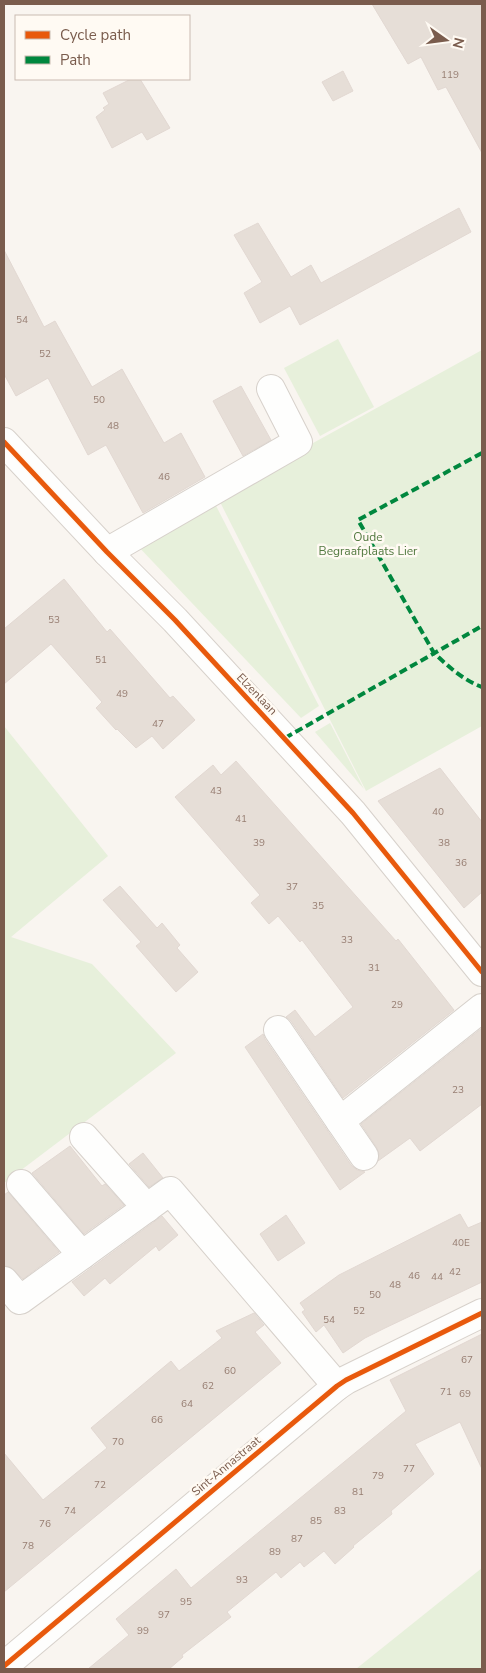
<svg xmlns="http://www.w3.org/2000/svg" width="486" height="1673" font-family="'Nunito Sans',sans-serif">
<rect width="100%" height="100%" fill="#f9f5f0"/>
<!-- green -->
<g fill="#e7f0db">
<path d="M338,339L374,407L320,436L284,368Z"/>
<path d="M482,350V726L366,791L217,496Z"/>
<path d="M212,498L319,706L301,718L135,543Z"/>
<path d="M330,723L364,789L315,732Z"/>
<path d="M4,726L108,856L11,937L92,964L176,1053L4,1183Z"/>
<path d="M482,1568V1669H356Z"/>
</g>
<!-- building -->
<g fill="#e6ded7" stroke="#e2d8d2">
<path d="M372,4H482V153L446,87L438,90L421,57L408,64Z"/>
<path d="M343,71L353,91L333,101L322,82Z"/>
<path d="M131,79H140L170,128L147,140L142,132L112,148L96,117L105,110L103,108L109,104L103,93Z"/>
<path d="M459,208L471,232L300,325L290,306L260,323L244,293L262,282L234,235L258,223L291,277L311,265L321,283Z"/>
<path d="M4,250L44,327L55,321L92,387L122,369L164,443L181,433L205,477L143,513L106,445L88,455L48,378L16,396L4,374Z"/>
<path d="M241,386L271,440L243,456L213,401Z"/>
<path d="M64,579L107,632L110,629L170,698L173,696L195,720L163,749L152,736L136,748L117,729L116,730L96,708L102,702L51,644L4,684V629Z"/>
<path d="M236,761L396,941L398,939L454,1010L343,1098L291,1021L286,1017L295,1010L315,1037L353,1007L302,940L300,942L278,916L269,924L251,903L260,895L175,797L213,765L221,775Z"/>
<path d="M440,768L482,822V892L464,908L378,801Z"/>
<path d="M120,886L157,928L162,923L180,945L177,948L198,972L176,992L136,946L141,942L103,900Z"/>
<path d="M482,1028V1104L420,1151L410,1138L378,1161L379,1154L377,1148L361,1124Z"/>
<path d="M263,1034L265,1039L351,1165L357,1170L365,1172L340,1190L245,1047Z"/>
<path d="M70,1146L102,1186L105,1184L124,1205L84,1234L32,1173Z"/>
<path d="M143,1153L163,1178L149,1187L129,1164Z"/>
<path d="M8,1192L59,1252L23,1279L10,1267L4,1266V1195Z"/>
<path d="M460,1214L468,1228L482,1222V1282L385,1328L365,1338L343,1353L324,1325L316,1332L302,1312L305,1310L300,1303L339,1275Z"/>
<path d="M286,1215L305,1243L278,1261L260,1234Z"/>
<path d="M162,1216L178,1235L159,1251L156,1246L110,1284L105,1278L84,1296L72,1282Z"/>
<path d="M254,1313L264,1325L255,1332L281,1363L4,1592V1453L43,1500L107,1448L91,1428L171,1361L179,1371L222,1338L216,1331Z"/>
<path d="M482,1334V1469L460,1422L415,1444L434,1474L391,1511L392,1514L353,1546L354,1547L335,1564L324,1551L304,1567L300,1562L281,1578L276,1572L227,1612L231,1617L182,1655L183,1657L169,1669H88L129,1635L116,1619L176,1569L191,1588L406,1411L390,1380Z"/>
</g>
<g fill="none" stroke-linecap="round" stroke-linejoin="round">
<defs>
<g id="minor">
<path d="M4,442L107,552L175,620L353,813L482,972"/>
<path d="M107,552L298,442L271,389"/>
<path d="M278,1030L340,1121"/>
<path d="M84,1137L147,1208"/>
<path d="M364,1156L340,1121L482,1008"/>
<path d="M21,1184L82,1255"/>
<path d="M4,1281L20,1300L170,1191L337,1386"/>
<path d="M4,1666L337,1386L346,1380L482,1313"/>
</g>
</defs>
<!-- minor casing -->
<use href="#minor" stroke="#d7d1cb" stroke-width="30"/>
<!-- minor -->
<use href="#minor" stroke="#fefefd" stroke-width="28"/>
<!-- quiet -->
<g stroke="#00873e" stroke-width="4" stroke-dasharray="8 4" stroke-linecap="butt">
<path d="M482,453L358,520L434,653C449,667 463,680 482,687"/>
<path d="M285,738L482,626"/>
</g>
<defs>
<g id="cycleway">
<path d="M4,442L107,552L175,620L353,813L482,972"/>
<path d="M4,1666L337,1386L346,1380L482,1313"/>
</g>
</defs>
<!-- cycleway casing -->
<use href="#cycleway" stroke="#fffaf3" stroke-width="8"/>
<!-- cycleway -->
<use href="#cycleway" stroke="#e8590c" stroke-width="5"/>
</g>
<g text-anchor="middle" stroke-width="5" stroke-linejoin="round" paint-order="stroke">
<!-- number labels -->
<g font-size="10" fill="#977e72">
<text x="450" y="78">119</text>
<text x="22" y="323">54</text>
<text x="45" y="357">52</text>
<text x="99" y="403">50</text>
<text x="113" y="429">48</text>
<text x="164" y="480">46</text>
<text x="54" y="623">53</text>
<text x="101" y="663">51</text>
<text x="122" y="697">49</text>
<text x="158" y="727">47</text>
<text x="216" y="794">43</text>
<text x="438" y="815">40</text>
<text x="241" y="822">41</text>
<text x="259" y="846">39</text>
<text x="444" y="846">38</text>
<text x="461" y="866">36</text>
<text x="292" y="890">37</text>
<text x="318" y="909">35</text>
<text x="347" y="943">33</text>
<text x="374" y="971">31</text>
<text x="397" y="1008">29</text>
<text x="458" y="1093">23</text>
<text x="461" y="1246">40E</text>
<text x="455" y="1275">42</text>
<text x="414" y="1279">46</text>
<text x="437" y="1280">44</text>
<text x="395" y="1288">48</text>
<text x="375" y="1298">50</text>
<text x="359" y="1314">52</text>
<text x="329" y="1323">54</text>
<text x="467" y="1363">67</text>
<text x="230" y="1374">60</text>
<text x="208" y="1389">62</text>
<text x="446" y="1395">71</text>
<text x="465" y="1397">69</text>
<text x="187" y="1407">64</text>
<text x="157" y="1423">66</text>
<text x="118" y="1445">70</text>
<text x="409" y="1472">77</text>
<text x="378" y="1479">79</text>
<text x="100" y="1488">72</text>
<text x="358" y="1495">81</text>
<text x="70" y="1514">74</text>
<text x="340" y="1514">83</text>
<text x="316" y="1524">85</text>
<text x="45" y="1527">76</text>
<text x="297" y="1542">87</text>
<text x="28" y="1549">78</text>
<text x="275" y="1555">89</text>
<text x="242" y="1583">93</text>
<text x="186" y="1605">95</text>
<text x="164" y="1618">97</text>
<text x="143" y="1634">99</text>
</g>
<!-- park labels -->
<g font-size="12" fill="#537a41" stroke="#fffaf3">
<text x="368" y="541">Oude<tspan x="368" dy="14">Begraafplaats Lier</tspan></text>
</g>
<!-- street labels -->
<g font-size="12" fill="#7a5c4d" stroke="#fffaf3">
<text transform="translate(257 694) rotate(46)" y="4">Elzenlaan</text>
<text transform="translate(226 1466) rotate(-40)" y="4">Sint-Annastraat</text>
</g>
</g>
<!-- border -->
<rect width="486" height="1673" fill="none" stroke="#7a5c4d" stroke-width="10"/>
<!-- legend -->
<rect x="15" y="15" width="175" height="65" fill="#fffaf3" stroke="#cabbb1"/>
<rect x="25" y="31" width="25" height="8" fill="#e8590c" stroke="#cabbb1"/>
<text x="60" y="40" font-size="15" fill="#7a5c4d">Cycle path</text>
<rect x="25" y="56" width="25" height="8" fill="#00873e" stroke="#cabbb1"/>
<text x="60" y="65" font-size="15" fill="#7a5c4d">Path</text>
<!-- north arrow -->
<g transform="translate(446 40) rotate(104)" stroke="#fffaf3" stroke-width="4" paint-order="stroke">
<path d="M0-4L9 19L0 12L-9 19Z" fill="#7a5c4d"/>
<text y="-8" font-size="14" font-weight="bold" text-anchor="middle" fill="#7a5c4d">N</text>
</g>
</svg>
